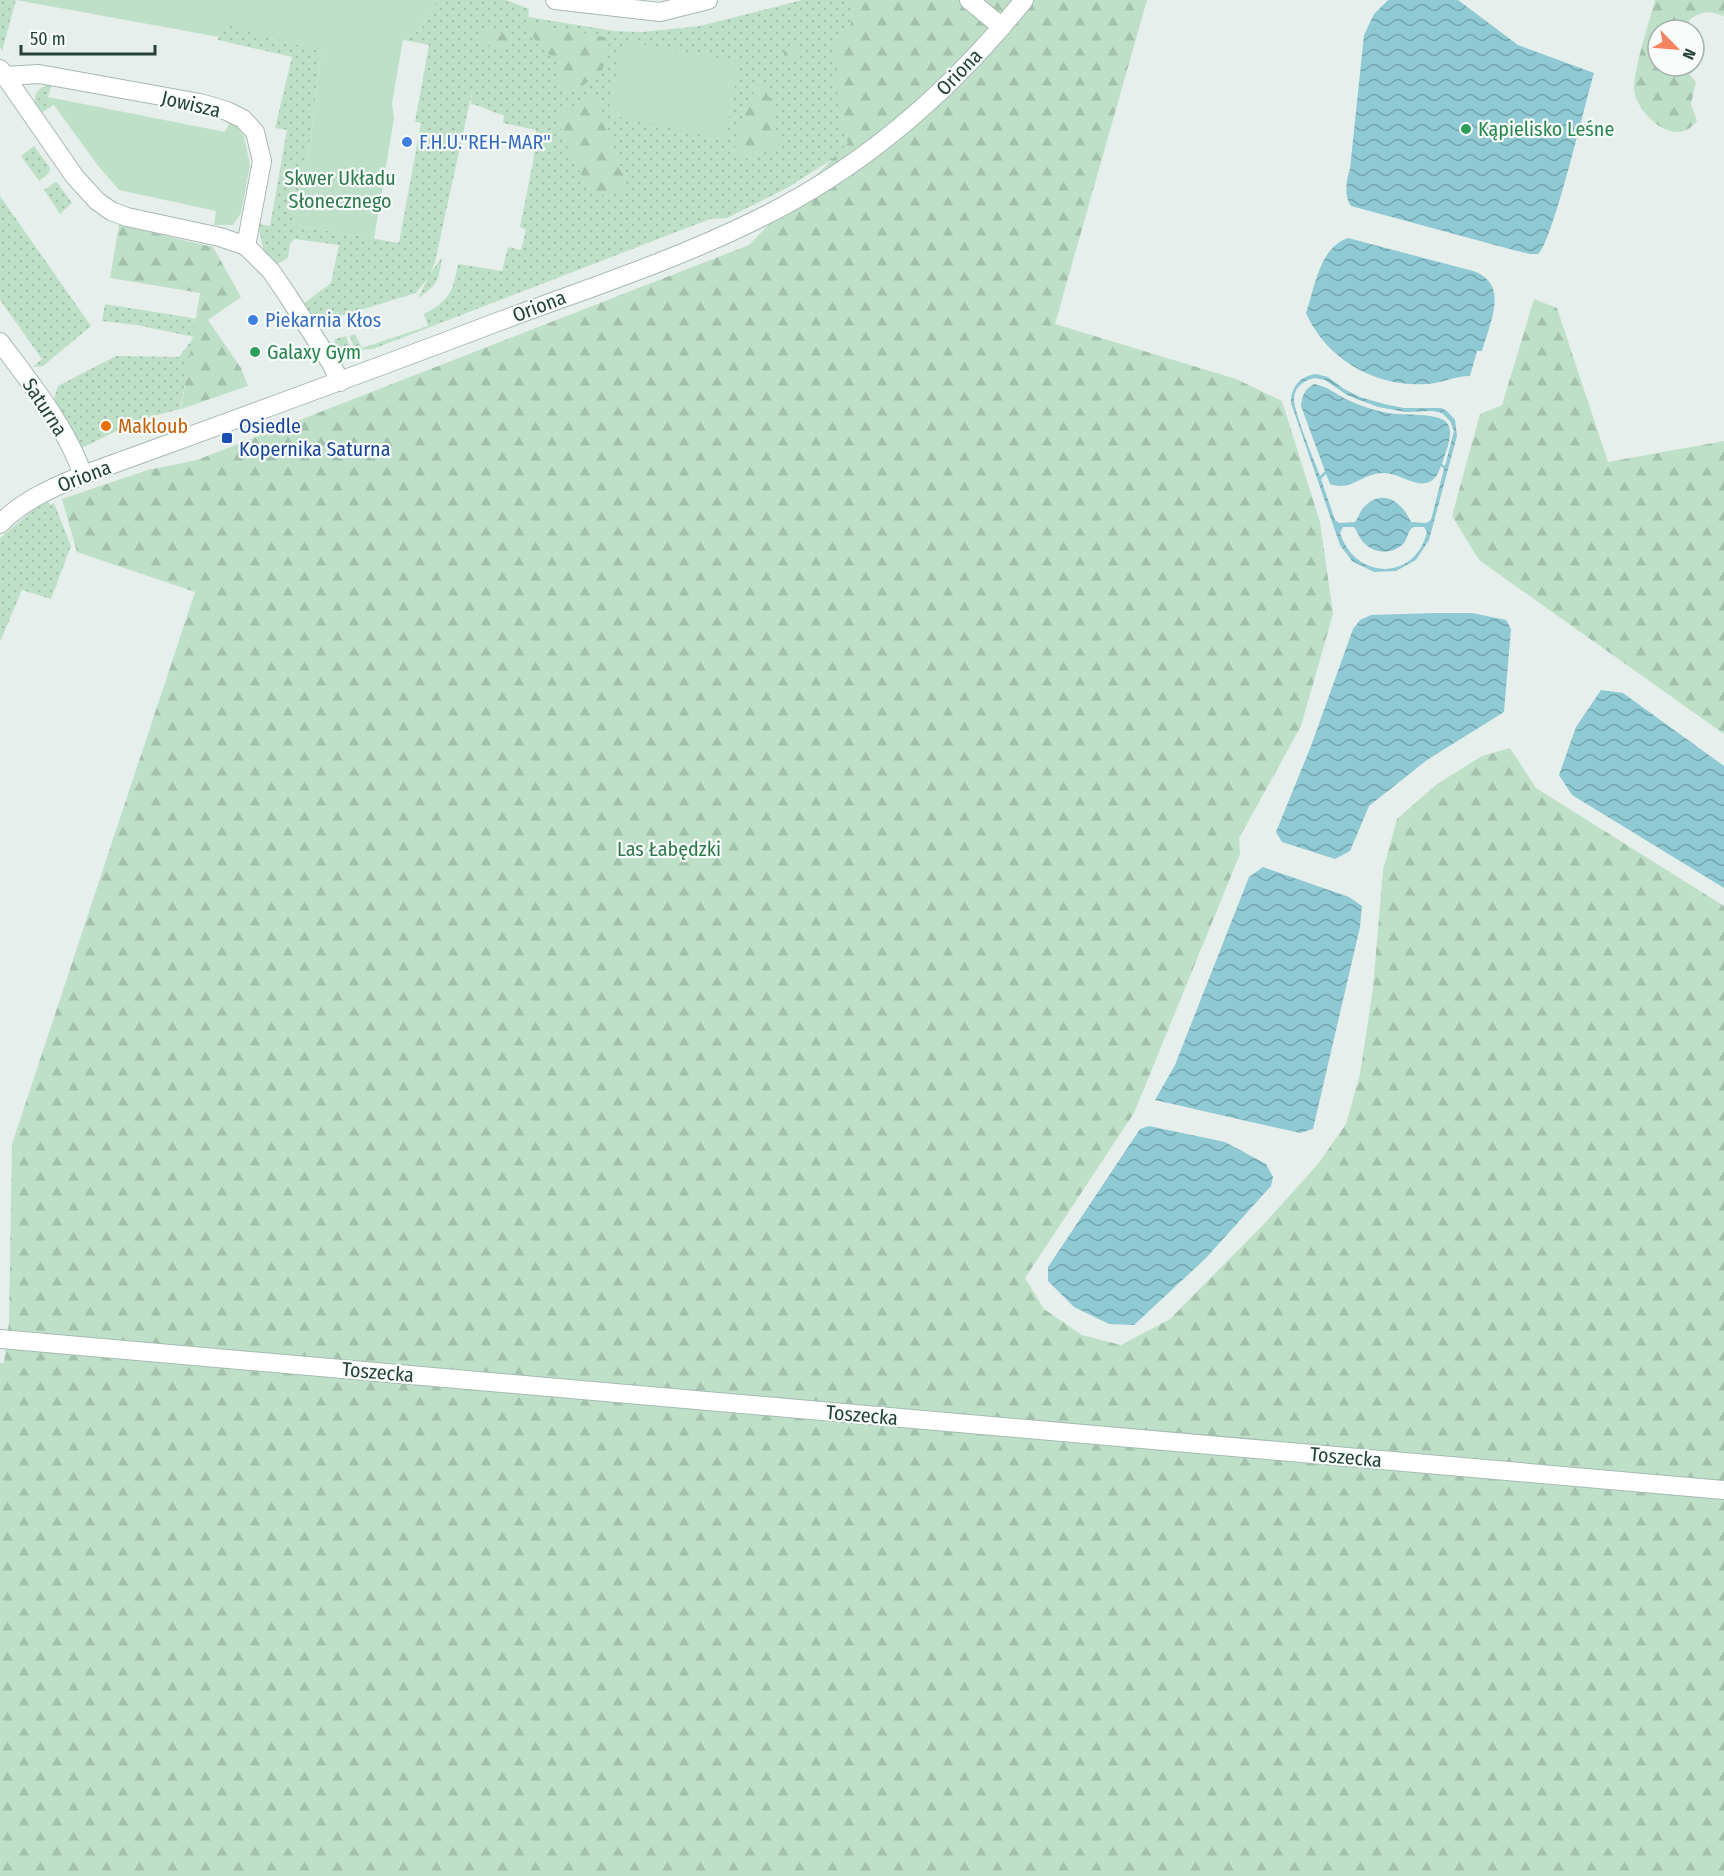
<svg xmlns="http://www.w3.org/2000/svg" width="1724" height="1876" font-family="'Fira Sans Condensed',sans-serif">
<defs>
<pattern id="grass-dots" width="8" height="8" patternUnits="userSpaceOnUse" patternTransform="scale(1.5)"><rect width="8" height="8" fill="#bfe0c8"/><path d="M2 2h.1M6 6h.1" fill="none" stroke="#a4c1ad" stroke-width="1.8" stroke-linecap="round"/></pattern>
<pattern id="forest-firs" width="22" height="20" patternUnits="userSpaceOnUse" patternTransform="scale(1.5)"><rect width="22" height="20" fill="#bfe0c8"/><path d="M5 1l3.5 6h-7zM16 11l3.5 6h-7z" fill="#a4c1ad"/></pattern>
<pattern id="water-waves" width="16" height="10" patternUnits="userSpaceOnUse" patternTransform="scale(1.5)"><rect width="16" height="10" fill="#8ec9d4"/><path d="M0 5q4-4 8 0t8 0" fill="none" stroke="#74a5ad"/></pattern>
</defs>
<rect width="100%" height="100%" fill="#e6efeb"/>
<!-- grass -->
<g fill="url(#grass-dots)">
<path d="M0,0H16L2,51L0,47Z"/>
<path d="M142,0H316L321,52L311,135L307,156L300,176L293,225L399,243L421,123L415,122L429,45L403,40L421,29L437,0H506L529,9L528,17L615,31L642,32L700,26L802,0H957L853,146L787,188L727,218L710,219L373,349L355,350L350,336L355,334L362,348L428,326L424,314C449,301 453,292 458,264L502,271L508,247L521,250L526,229L520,227L533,162L536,130L503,123L504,115C492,113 483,106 471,104L472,92L435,262L430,274L442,257C439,280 438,285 418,298L428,278L416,293L331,319L324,320L313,317L303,304L331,283L339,245L295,239L290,243L288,258L274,266L263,248L258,224L270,226L287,130L275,128L292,57L218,40L221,23Z"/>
<path d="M47,85L51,86L48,97L54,105L41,113C33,102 31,91 47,85Z"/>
<path d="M34,146L50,168L49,173L39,181L21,156Z"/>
<path d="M55,182H57L72,203L60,214L44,190Z"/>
<path d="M0,196L91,326L43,366L33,367L42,359L0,300Z"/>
<path d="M105,304L198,319L180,409L136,421L82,448L54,399L58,386L116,356L179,357L194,337L137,325L102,321Z"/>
<path d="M346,336L351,351L337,354L334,347L335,339Z"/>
<path d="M48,501L50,505L54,503L71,546L51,599L22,590L0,642V538L32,511Z"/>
</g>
<!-- forest -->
<g fill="url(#forest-firs)">
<path d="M850,0H1147L1055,324L1236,379L1282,401L1320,522L1333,614L1301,726L1239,838L1240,854L1134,1113L1025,1278L1044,1309L1082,1335L1121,1345L1170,1319L1262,1226L1318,1164L1346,1124L1360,1074L1373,988L1383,870L1397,819L1437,784L1482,756L1510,748L1536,788L1724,906V1876H0V1363H4L9,1322L12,1144L195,592L77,552L62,499L148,470L197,460L749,245L848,143L840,117L833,47L851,27Z"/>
<path d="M1655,0H1724V17C1711,10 1703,11 1690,19L1687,30H1658V66H1682L1696,82L1691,104L1697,121C1688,132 1678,135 1665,129C1652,124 1639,108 1635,95C1630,78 1650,20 1655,0Z"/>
<path d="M521,22L610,38L602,72L575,91L560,89L559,62L542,49Z"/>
<path d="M487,25L511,38L502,50L481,42Z"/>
<path d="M793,42L799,49L801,62L784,61V52Z"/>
<path d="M760,84L776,107L773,115L779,145L751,159L738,158L734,153C740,128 743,104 760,84Z"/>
<path d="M589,95L598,101L628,188L605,196L588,188L564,140L557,117Z"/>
<path d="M119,225L213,247L241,297L208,320L241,368L248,386L181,409L200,293L110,278Z"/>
<path d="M1534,299L1557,308L1608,462L1724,441V734L1479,560L1452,516L1480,414L1502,405Z"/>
</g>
<!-- green -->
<g fill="#bfe0c8">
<path d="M16,0H437L421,29L403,40L392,103L394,118L374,239L293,225L300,176L307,156L311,135L321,52L222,23L219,37Z"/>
<path d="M623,41L739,62L725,140L608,114Z"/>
<path d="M48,97L225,132L231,120L244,136L250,165L241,213L233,225H214L216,211L119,190L99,167Z"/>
</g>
<!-- water -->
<g fill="url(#water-waves)" fill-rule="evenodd">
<path d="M1388,0H1458L1518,45L1594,73C1586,99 1552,245 1538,254H1530L1517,251L1351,206C1344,197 1346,179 1350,169L1364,35L1374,14Z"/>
<path d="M1348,238L1473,271C1511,284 1489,324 1482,351H1477L1470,376C1454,376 1440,384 1425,384C1375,387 1326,359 1306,313C1315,287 1319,248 1348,238Z"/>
<path d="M1316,374L1328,377L1344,389L1360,397L1384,404L1404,408H1441L1447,411L1455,420L1457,436L1429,540L1416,560L1396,571L1374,572L1352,561L1340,545L1291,403C1291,387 1300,376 1316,374ZM1315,378L1325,380L1347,395L1378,407L1406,412L1433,411L1442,413L1450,421L1454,431L1445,466L1442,464C1445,453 1455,433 1447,423C1439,412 1402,416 1388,413C1372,410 1358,405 1344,398C1333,392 1326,386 1314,384C1305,389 1302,395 1301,406L1325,471L1320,476C1314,460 1295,415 1294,400C1294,387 1304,380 1315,378ZM1441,466L1444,469L1431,520L1426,523L1411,522C1403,504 1385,487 1365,506C1360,510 1359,517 1355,522L1339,523L1335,520L1321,479L1326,474L1330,484C1351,492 1362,473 1384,473C1398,473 1414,486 1426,483C1435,481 1438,474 1441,466ZM1343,527H1354C1358,532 1359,538 1364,543C1375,554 1393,555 1404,543C1408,538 1408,529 1414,527C1415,527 1422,527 1424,527L1427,532C1415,582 1355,580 1340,533Z"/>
<path d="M1435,613H1472L1506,620L1511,629L1504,712L1427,760L1369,806L1350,851L1335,859L1282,842L1276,832L1311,746L1353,629L1360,620L1371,615Z"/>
<path d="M1601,690L1623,693L1724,766V888L1572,795L1559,775L1576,727Z"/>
<path d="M1263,867L1349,897L1362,906L1360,927L1313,1129L1300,1133L1155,1100L1175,1065L1249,877Z"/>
<path d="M1149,1126L1225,1142L1266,1164L1273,1177L1271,1186L1205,1259L1134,1325L1109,1324L1074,1307L1048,1281V1267L1140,1129Z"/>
</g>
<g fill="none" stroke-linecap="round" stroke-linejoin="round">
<defs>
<g id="minor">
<path d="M555,0L660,12L708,0"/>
<path d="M969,0L1002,27"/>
<path d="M0,69L75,177L97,201L111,211L127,217L220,237L246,246L271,271L288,296L331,363L340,382"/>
<path d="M5,76L39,74L200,103L227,111L243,119L255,132L262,161L246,246"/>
<path d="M0,342C31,384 66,426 83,475"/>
</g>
<path id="tertiary" d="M0,524C23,500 54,487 83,475C220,425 356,376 492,324C580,291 671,262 756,220C861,169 951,91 1024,0"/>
<path id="secondary" d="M0,1339L1724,1490"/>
</defs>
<!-- minor casing -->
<use href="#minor" stroke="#a8b8b2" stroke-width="20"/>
<!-- tertiary casing -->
<use href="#tertiary" stroke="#a8b8b2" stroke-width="20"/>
<!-- secondary casing -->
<use href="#secondary" stroke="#a4bbb3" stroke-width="20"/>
<!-- minor -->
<use href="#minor" stroke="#fff" stroke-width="18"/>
<!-- tertiary -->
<use href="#tertiary" stroke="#fff" stroke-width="18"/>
<!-- secondary -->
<use href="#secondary" stroke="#fff" stroke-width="18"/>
</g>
<!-- markers -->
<g fill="#2e9e5b" stroke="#f7fbf9" stroke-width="2">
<circle cx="1466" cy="129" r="6"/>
<circle cx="255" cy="352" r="6"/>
</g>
<g fill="#3f7fe0" stroke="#f7fbf9" stroke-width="2">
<circle cx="407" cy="142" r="6"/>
<circle cx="253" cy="320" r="6"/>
</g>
<circle fill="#e8710a" stroke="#f7fbf9" stroke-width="2" cx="106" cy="426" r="6"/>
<rect fill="#1a4fb4" stroke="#f7fbf9" stroke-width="2" x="221" y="432" width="12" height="12" rx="3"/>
<g text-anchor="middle" stroke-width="4.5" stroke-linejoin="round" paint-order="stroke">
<!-- street labels -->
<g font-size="20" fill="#24423a" stroke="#f7fbf9">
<text transform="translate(959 72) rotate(-46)" y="7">Oriona</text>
<text transform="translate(191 104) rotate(13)" y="7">Jowisza</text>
<text transform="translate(539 306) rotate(-21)" y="7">Oriona</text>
<text transform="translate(45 407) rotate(57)" y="7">Saturna</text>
<text transform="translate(84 476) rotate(-21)" y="7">Oriona</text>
<text transform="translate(378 1372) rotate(5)" y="7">Toszecka</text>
<text transform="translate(862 1415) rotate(5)" y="7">Toszecka</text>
<text transform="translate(1346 1457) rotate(5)" y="7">Toszecka</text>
</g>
<!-- leisure labels -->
<g font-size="20" fill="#27864d" stroke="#f7fbf9" text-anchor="start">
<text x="1478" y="136">Kąpielisko Leśne</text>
<text x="267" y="359">Galaxy Gym</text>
</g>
<!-- shop labels -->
<g font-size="20" fill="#366cbe" stroke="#f7fbf9" text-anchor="start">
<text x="419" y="149">F.H.U."REH-MAR"</text>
<text x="265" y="327">Piekarnia Kłos</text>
</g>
<!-- park labels -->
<g font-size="20" fill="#2d7a4b" stroke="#f7fbf9">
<text x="340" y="185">Skwer Układu<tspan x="340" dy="23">Słonecznego</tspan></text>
<text x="669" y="856">Las Łabędzki</text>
</g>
<!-- food labels -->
<g font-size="20" fill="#c56008" stroke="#f7fbf9" text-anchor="start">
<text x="118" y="433">Makloub</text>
</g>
<!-- transit labels -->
<g font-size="20" fill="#164399" stroke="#f7fbf9" text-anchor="start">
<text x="239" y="433">Osiedle<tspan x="239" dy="23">Kopernika Saturna</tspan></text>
</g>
</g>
<!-- north arrow -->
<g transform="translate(1676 48) rotate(115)"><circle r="28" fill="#f7fbf9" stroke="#a3b1ad" stroke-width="1.5"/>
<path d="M0-4.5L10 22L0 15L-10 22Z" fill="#f4845f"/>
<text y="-9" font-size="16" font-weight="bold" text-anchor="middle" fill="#24423a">N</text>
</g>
<!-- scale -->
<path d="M21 45v9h134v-9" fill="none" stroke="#24423a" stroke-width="3"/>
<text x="30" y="45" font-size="18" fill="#24423a" stroke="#f7fbf9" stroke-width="4.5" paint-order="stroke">50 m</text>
</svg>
